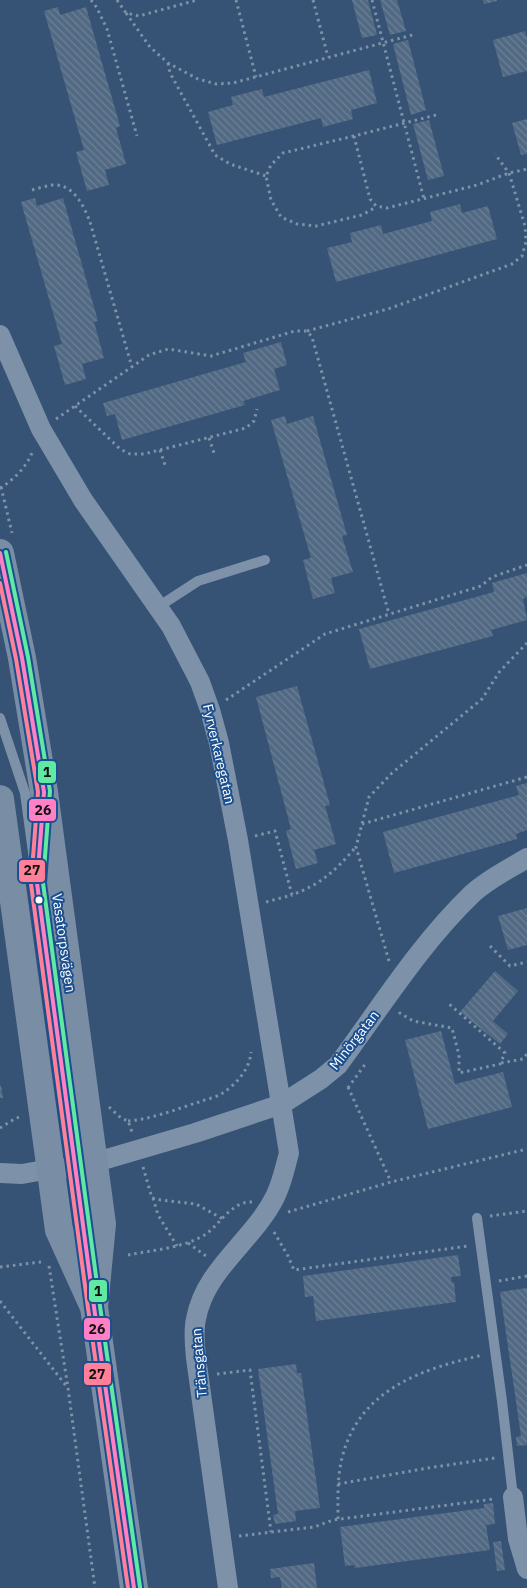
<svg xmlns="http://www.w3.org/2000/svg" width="527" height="1588" font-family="'IBM Plex Sans',sans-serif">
<defs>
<pattern id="building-back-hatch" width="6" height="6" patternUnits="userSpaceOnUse" patternTransform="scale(1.25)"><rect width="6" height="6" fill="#526984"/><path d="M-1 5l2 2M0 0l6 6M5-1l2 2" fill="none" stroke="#6c8096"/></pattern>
</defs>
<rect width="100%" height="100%" fill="#365274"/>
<!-- building -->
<g fill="url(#building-back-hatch)">
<path d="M352,0H368L377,35L362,38Z"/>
<path d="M380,0H397L406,31L390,35Z"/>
<path d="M483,0H497V1L484,4Z"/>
<path d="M58,7L60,15L86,7L120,126L116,128L126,164L105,170L109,185L87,191L76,152L84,150L44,11Z"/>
<path d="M525,31L527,38V71L503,77L493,40Z"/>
<path d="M408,40L426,110L411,115L393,44Z"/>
<path d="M369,70L377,103L351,110L353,119L323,127L321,118L217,145L208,112L233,105L231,97L262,89L264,97Z"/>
<path d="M527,119V154L521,155L512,123Z"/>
<path d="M429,120L444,176L428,180L413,124Z"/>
<path d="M35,198L37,206L63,198L98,321L94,322L104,358L82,364L86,379L65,385L54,346L62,344L21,202Z"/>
<path d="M460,204L462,213L488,206L497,239L336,282L327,248L352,242L350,233L381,225L383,234L432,221L430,212Z"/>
<path d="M281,342L287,365L274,369L280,390L243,401L245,405L122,440L115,414L107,416L103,403L246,362L243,353Z"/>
<path d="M285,416L287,424L313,416L347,535L342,536L353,572L331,578L335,593L313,599L303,560L311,558L271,420Z"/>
<path d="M527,573V597L523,599L527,620L491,630L493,636L370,669L359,629L494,592L492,583Z"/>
<path d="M297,686L330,805L325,806L336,844L314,850L318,863L296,869L286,831L291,829L256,697Z"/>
<path d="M527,783V830L516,834L517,839L394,873L383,832L519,795L516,786Z"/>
<path d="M527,908V945L508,950L498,916Z"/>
<path d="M495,971L518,991L493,1021L508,1034L500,1044L460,1012Z"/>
<path d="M441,1031L455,1084L503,1072L512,1107L428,1129L405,1040Z"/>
<path d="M1,1085L3,1098H0V1086Z"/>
<path d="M458,1255L461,1276L451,1277L452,1283L454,1282L456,1302L316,1321L313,1296L305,1297L303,1276Z"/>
<path d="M527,1288V1445L517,1446L516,1437L521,1436L500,1292Z"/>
<path d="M296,1364L297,1373H301L320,1508L295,1511L296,1521L275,1524L273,1515L278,1514L258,1369Z"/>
<path d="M493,1503L495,1524L486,1525L490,1550L355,1568L354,1565L345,1566L340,1527L484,1508V1504Z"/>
<path d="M501,1541L505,1570L497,1571L493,1542Z"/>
<path d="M314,1563L317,1588H282L280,1577L271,1578L270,1569Z"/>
</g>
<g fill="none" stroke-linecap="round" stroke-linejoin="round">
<!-- path -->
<g stroke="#7d92a8" stroke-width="3" stroke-dasharray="2.5 4" stroke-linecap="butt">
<path d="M91,0L97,8L107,29L137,136"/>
<path d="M117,0L126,13L139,16L197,0"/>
<path d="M236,0L256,77"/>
<path d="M313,0L328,57"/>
<path d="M372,0L424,199"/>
<path d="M126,13L150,47L168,63L198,79L216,84L233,83L416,34"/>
<path d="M168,63L170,73L215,155L230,164L266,176"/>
<path d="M436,115L354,136L370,199L376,206L387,208L477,185L509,173L527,169"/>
<path d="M354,136L283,153L271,165L266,176L271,200L281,217L297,224L316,226L362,215L376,207"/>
<path d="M32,190C39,188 46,186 52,185C73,183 84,206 90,222L132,367"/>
<path d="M307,331L388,309L512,264L522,256L526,242L525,226L509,173L495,154"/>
<path d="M75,406L120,449L130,454H144L246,428L254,421L257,409"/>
<path d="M56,419L149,355L168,349L211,356L295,331H307L312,337L389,614"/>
<path d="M209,438L215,456"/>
<path d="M160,450L166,468"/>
<path d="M1,487L12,533"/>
<path d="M0,488C14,480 26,467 32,453"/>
<path d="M226,700L325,634L481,586L492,577L527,565"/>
<path d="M362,824L527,777"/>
<path d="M255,836L275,831L292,895C321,884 335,871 355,848"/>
<path d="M266,902L292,895"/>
<path d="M490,946L510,966L527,962"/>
<path d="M389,961L356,847L369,797L392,773L482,699L500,671L527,643"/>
<path d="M399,1014L400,1013L413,1021L452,1028L459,1055V1073L500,1064L505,1053L448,1003"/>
<path d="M501,1063L523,1059L527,1054"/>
<path d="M348,1087L391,1182"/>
<path d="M348,1088L366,1063"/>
<path d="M109,1107L121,1118L128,1121L132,1132"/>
<path d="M128,1121C152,1119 177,1109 199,1102C206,1099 215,1098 221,1094C236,1085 250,1069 251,1052"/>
<path d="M0,1128L16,1118L21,1117"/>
<path d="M143,1167L152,1198L161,1200L196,1204L223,1219"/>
<path d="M153,1198L158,1215L177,1246"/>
<path d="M288,1212L391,1182L527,1149"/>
<path d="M490,1216L527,1211"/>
<path d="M274,1232L288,1256L294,1270L468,1246"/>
<path d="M188,1243L206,1256"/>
<path d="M128,1255C153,1250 184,1248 206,1234C220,1224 232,1201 252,1202"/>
<path d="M49,1266L68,1388L95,1588"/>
<path d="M0,1267L41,1262"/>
<path d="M499,1281L527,1276"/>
<path d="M0,1301L67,1387"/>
<path d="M217,1374L250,1370L271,1532"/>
<path d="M338,1484L428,1468L495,1458"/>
<path d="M338,1519C338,1498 337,1478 342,1458C359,1389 422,1369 483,1355"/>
<path d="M239,1536L314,1527L333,1520L494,1499"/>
</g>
<!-- lane -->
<g stroke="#7d92a8" stroke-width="10">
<path d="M158,607L198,581L265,560"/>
<path d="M0,718L25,793L88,1259"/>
<path d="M477,1218L502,1401L513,1497"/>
</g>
<!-- street -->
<g stroke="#7d92a8" stroke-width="20">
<path d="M0,335L41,429L83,500L171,626L200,682L210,710L219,743L238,840L289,1153C285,1168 282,1183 275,1197C253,1241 205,1269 196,1319C193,1332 195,1345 196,1358L228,1588"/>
<path d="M0,1173L22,1174L50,1169L76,1168L195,1133L282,1104L321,1079L338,1065C381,1007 420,944 472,894C488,879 509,869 527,858"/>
<path d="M513,1497L518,1539L527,1569"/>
</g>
<!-- secondary -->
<g stroke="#798da4" stroke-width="28">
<path d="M0,553L22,658L44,792L102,1224L94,1307L134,1588"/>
<path d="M0,799L59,1230L93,1305"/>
</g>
<defs>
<path id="bus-1" d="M0,553L22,658L44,792L37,883L94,1307L134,1588"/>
<path id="bus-2" d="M0,583L16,659L38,792L31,884L88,1308L128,1588"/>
<path id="bus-3" d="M6,552L28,657L50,791L43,883L100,1306L140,1587"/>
</defs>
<!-- bus-1 casing -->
<use href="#bus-1" stroke="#1b4f8f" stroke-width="8"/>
<!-- bus-2 casing -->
<use href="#bus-2" stroke="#1b4f8f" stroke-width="8"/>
<!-- bus-3 casing -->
<use href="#bus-3" stroke="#1b4f8f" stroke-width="8"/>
<!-- bus-1 -->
<use href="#bus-1" stroke="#ff80c5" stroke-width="4"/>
<!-- bus-2 -->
<use href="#bus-2" stroke="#ff8098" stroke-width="4"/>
<!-- bus-3 -->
<use href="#bus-3" stroke="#60e9a2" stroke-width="4"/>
</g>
<!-- markers -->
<circle fill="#fff" stroke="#1b4f8f" stroke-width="2" cx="39" cy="900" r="4.5"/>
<g text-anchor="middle" stroke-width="4" stroke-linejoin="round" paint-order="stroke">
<!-- street labels -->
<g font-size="14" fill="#fff" stroke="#1b4f8f">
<text transform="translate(219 754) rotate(77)" y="5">Fyrverkaregatan</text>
<text transform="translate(64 943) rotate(82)" y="5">Vasatorpsvägen</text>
<text transform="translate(354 1040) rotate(-52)" y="5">Minörgatan</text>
<text transform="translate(199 1363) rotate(-95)" y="5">Tränsgatan</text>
</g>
</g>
<g stroke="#1b4f8f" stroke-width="2">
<rect x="37" y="760" width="20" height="24" rx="5" fill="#60e9a2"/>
<rect x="28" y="798" width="29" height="24" rx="5" fill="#ff80c5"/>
<rect x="18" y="859" width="28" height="24" rx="5" fill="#ff8098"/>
<rect x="88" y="1279" width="20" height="24" rx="5" fill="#60e9a2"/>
<rect x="83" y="1317" width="28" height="24" rx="5" fill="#ff80c5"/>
<rect x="83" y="1362" width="29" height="24" rx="5" fill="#ff8098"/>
</g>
<g font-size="14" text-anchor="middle" font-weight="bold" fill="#111">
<text x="47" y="777">1</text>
<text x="43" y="815">26</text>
<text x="32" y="875">27</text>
<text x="98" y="1296">1</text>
<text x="97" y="1334">26</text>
<text x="97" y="1379">27</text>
</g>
</svg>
